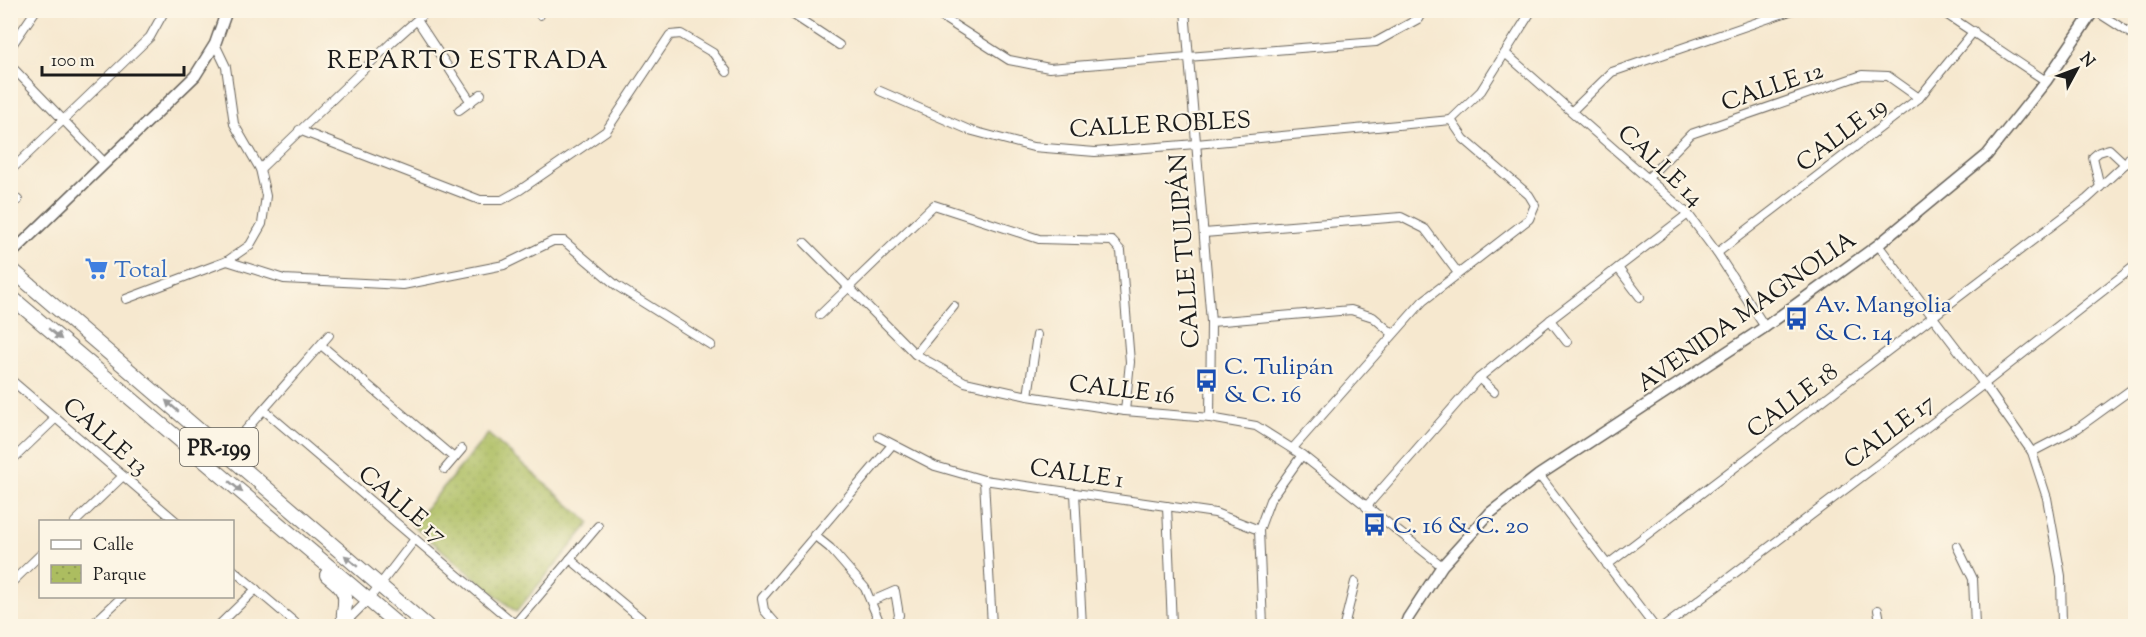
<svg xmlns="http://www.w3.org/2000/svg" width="2146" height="637" font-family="'Sorts Mill Goudy',serif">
<defs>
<pattern id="park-dots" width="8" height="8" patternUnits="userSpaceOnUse" patternTransform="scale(1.5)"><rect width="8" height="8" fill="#acbd60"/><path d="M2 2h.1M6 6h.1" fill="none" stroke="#93a253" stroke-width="1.8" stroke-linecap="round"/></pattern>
</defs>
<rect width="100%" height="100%" fill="#fcf5e5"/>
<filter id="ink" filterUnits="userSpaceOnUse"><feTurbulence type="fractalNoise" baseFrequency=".0167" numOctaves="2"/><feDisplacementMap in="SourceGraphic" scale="12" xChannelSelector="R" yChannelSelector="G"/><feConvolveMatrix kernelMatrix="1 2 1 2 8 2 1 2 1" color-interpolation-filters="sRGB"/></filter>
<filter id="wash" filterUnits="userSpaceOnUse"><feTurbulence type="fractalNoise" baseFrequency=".008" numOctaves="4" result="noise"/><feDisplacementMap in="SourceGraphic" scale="24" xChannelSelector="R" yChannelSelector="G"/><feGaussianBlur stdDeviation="1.35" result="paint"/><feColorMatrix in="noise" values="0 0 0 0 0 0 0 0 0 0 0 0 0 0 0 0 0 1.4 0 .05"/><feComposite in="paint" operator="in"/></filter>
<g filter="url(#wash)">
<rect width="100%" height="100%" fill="#f6e8cf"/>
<!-- park -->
<path fill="url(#park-dots)" stroke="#646c3e" stroke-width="1.5" d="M488,434L590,523L516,612L412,525Z"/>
</g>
<g filter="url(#ink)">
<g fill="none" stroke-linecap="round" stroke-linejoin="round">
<defs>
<g id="street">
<path d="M536,10L540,15"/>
<path d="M786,10L839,45"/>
<path d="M931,10L1009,60L1049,68L1376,42L1418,19L1423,10"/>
<path d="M1185,10L1211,322L1210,418"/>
<path d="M1940,10L2046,81"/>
<path d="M2094,10L2136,37"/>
<path d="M417,20L471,102"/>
<path d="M10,48L36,10"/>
<path d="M1505,53L1688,214L1717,253L1765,327"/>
<path d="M10,65L105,163"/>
<path d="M880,91L969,130L1033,147L1095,152L1196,144L1451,120"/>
<path d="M459,110L481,94"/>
<path d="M1572,111L1612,72L1793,10"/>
<path d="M1451,120L1481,91L1532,10"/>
<path d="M299,130L480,200H502L520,190L606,131L670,35L681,34L713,53L727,72"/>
<path d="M260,169L392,42L428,10"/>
<path d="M10,171L150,37L165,10"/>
<path d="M1649,177L1691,134L1862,75L1888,76L1919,98"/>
<path d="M2100,187L2093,157L2099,152L2109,149L2125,164"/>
<path d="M10,194L18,200"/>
<path d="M1204,233L1401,217L1425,229L1458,273"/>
<path d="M805,243L915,354L965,382L1028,396L1125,411L1210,418L1256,426L1302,455L1442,566"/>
<path d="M1878,245L1984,384L2032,452L2047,498L2061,576L2062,626"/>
<path d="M1717,253L1919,98L1974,31"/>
<path d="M227,261L284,279L403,285L504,265L553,241H564L617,286L711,345"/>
<path d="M1618,268L1640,297"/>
<path d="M126,299L227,261L250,245L262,224L266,196L260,169L234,124L226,67L215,44"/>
<path d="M820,315L934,205L1039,239L1112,241L1121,251L1130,362L1125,411"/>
<path d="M1550,320L1567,342"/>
<path d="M1211,322L1351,310L1373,317L1393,334"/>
<path d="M321,345L454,458"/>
<path d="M915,354L954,306"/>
<path d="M1479,378L1494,392"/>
<path d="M10,379L177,522"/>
<path d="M1028,396L1037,335"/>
<path d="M264,410L517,626"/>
<path d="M243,433L329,335"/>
<path d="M879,437L935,466L984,480L1215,513L1259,530"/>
<path d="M1293,448L1423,301L1529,219L1535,205L1529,195L1464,139L1451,120"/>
<path d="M2032,452L2078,428L2136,386"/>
<path d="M10,462L56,418"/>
<path d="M445,469L462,449"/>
<path d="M1539,475L1654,626"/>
<path d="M984,480L992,626"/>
<path d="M1075,493L1082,626"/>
<path d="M1167,506L1172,626"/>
<path d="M1366,507L1479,378L1550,320L1688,214"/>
<path d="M75,522L123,476"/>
<path d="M814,535L830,548L865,588L881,626"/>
<path d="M1957,546L1973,579L1975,626"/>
<path d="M570,559L650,626"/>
<path d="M1607,565L2087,199L2125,164L2136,148"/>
<path d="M232,569L299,626"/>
<path d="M10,584L40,555"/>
<path d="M872,601L895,591L899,615L896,624L889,626"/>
<path d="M1878,610L1881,626"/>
<path d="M345,623L369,599L415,539"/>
<path d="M515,624L598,526"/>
<path d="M91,626L123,596"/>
<path d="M218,626L256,589"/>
<path d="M778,626L764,610L762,598L892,445"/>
<path d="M1263,626L1259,530L1270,500L1302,455"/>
<path d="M1344,626L1355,582"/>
<path d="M1665,626L1984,384L2136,265"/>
</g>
<g id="secondary">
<path d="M10,255L195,76L215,44L227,10"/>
<path d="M1405,626L1408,618L1442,566L1490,513L1539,475L1765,327L1878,245L1987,155L2046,81L2094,10"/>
</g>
<g id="highway">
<path d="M10,268L427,626"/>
<path d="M10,296L399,626"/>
<path d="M327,575C336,582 347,590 345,603C345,611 342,615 345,623"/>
</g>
</defs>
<!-- street casing -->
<use href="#street" stroke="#68635b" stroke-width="10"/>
<!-- secondary casing -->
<use href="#secondary" stroke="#68635b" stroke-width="13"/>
<!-- highway casing -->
<use href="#highway" stroke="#68635b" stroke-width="16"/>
<!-- street -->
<use href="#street" stroke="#fff" stroke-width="8"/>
<!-- secondary -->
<use href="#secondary" stroke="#fff" stroke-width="10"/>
<!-- highway -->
<use href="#highway" stroke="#fff" stroke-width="14"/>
</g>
<!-- one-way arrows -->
<defs><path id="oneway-solid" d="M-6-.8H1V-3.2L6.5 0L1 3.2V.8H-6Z" transform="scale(1.5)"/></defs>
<g fill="#999">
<use href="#oneway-solid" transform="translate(55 334) rotate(40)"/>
<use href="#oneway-solid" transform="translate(172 406) rotate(-139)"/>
<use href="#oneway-solid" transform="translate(236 487) rotate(40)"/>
<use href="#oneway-solid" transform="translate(351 561) rotate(-139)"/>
</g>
</g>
<!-- icons -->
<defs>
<symbol id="supermarket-bare" viewBox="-9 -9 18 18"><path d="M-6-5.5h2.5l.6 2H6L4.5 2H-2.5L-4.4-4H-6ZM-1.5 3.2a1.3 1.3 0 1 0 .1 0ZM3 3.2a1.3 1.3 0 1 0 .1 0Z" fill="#3f7fe0" stroke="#fcf5e5" stroke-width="2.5" paint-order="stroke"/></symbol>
<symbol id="bus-bare" viewBox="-9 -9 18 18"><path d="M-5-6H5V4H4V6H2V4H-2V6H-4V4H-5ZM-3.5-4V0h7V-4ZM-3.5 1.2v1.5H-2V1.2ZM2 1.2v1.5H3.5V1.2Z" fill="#1a4fb4" stroke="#fcf5e5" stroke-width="2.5" paint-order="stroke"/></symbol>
</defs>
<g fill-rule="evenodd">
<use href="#supermarket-bare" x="80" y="252" width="33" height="33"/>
<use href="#bus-bare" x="1780" y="302" width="33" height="33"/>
<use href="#bus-bare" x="1190" y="364" width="33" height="33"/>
<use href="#bus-bare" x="1358" y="508" width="33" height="33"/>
</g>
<g text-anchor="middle" stroke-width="4.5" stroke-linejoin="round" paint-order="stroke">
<!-- shield labels -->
<rect fill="#fcf5e5" stroke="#5f5d58" stroke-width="1.5" x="180" y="428" width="78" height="38" rx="4.5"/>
<g font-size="22" font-weight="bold" fill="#1c1c1c">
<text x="219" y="455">PR-199</text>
</g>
<!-- street labels -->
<g font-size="24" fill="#1c1c1c" stroke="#fcf5e5">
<text transform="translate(1772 86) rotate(-19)" y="8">CALLE 12</text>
<text transform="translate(1160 124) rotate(-3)" y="8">CALLE ROBLES</text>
<text transform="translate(1841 134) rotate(-37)" y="8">CALLE 19</text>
<text transform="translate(1661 165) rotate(43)" y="8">CALLE 14</text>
<text transform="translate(1184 251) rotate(-94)" y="8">CALLE TULIPÁN</text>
<text transform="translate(1746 311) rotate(-35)" y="8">AVENIDA MAGNOLIA</text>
<text transform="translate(1122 389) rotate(7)" y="8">CALLE 16</text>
<text transform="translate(1792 400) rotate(-37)" y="8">CALLE 18</text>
<text transform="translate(1889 431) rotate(-37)" y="8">CALLE 17</text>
<text transform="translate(106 436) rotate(41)" y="8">CALLE 13</text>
<text transform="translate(1077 473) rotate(8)" y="8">CALLE 1</text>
<text transform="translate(403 504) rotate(40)" y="8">CALLE 17</text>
</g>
<!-- shop labels -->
<g font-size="24" fill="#366cbe" stroke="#fcf5e5" text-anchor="start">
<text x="114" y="277">Total</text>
</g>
<!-- transit labels -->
<g font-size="24" fill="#164399" stroke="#fcf5e5" text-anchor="start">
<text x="1815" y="312">Av. Mangolia<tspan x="1815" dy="28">&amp; C. 14</tspan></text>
<text x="1224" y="374">C. Tulipán<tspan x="1224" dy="28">&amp; C. 16</tspan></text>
<text x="1393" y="533">C. 16 &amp; C. 20</text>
</g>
<!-- neighbourhood labels -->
<g font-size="26" letter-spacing="1.5" fill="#1c1c1c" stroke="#fcf5e5">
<text x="468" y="68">REPARTO ESTRADA</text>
</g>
</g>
<!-- margin -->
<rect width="2146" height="637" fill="none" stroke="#fcf5e5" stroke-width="36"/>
<!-- legend -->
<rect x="39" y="520" width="195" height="78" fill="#fcf5e5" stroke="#a29e95" stroke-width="1.5"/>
<rect x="51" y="540" width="30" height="9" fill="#ffffff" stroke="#a29e95" stroke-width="1.5"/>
<text x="93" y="550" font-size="18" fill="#1c1c1c">Calle</text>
<rect x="51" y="565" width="30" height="18" fill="url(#park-dots)" stroke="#a29e95" stroke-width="1.5"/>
<text x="93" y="580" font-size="18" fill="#1c1c1c">Parque</text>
<!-- north arrow -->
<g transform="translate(2077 69) rotate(49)" stroke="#fcf5e5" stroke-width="4.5" paint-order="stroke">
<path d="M0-4.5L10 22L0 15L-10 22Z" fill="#1c1c1c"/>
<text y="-9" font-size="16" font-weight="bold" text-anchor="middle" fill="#1c1c1c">N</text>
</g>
<!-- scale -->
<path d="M42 66v9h142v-9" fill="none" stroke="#1c1c1c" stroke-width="3"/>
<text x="51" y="66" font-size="18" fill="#1c1c1c" stroke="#fcf5e5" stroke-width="4.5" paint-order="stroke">100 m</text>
</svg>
